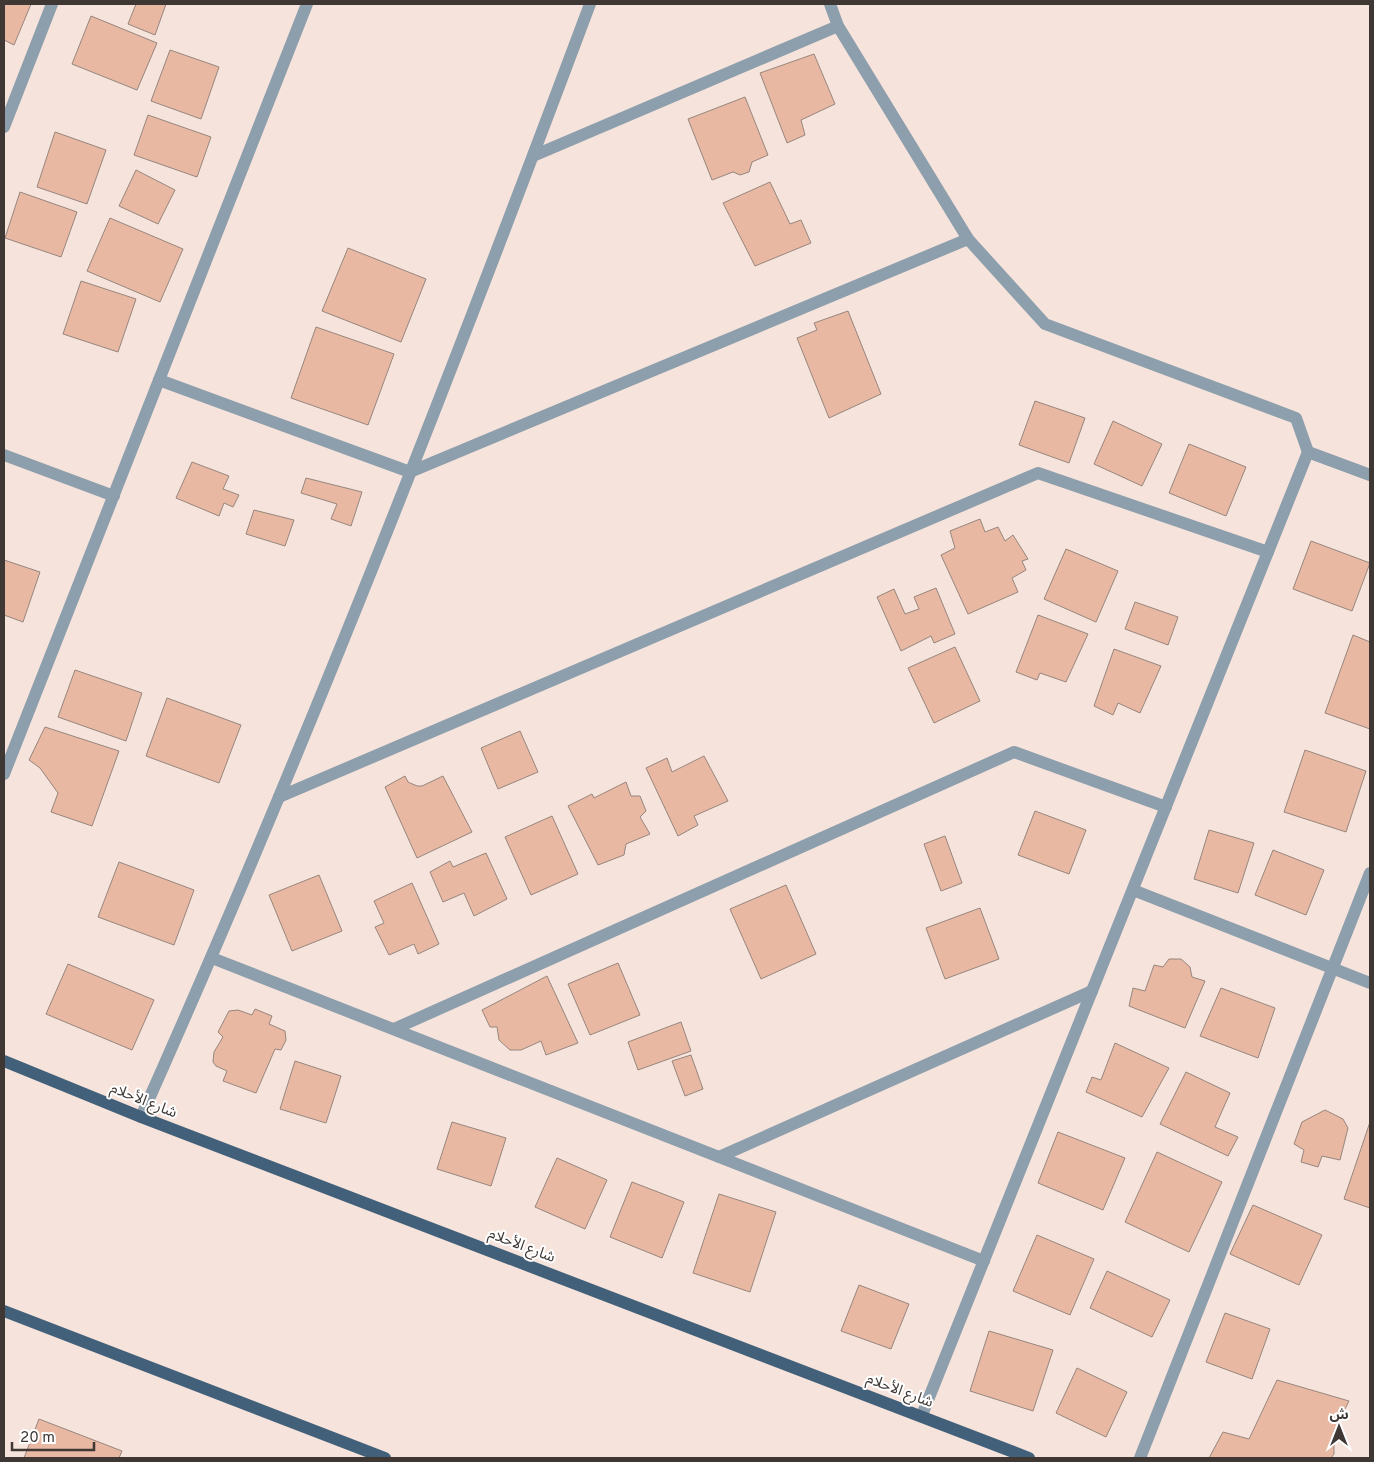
<svg xmlns="http://www.w3.org/2000/svg" width="1374" height="1462" font-family="Overpass,'Noto Sans Arabic',sans-serif">
<rect width="100%" height="100%" fill="#f6e4dc"/>
<!-- building -->
<g fill="#e9b8a3" stroke="#96867e">
<path d="M4,4H31L14,45L4,40Z"/>
<path d="M136,4H166L155,35L128,24Z"/>
<path d="M91,16L157,43L137,90L72,64Z"/>
<path d="M170,50L219,67L201,119L151,101Z"/>
<path d="M814,54L835,104L801,120L805,135L787,143L760,73Z"/>
<path d="M745,97L768,155L752,162L749,172L740,175L733,172L712,180L688,119Z"/>
<path d="M148,115L211,137L197,177L134,155Z"/>
<path d="M55,132L106,150L87,204L37,187Z"/>
<path d="M136,170L175,190L158,224L119,206Z"/>
<path d="M770,182L790,224L801,220L811,243L755,266L723,203Z"/>
<path d="M20,192L77,212L61,257L5,238Z"/>
<path d="M110,218L183,249L160,302L87,271Z"/>
<path d="M348,248L426,279L401,342L322,311Z"/>
<path d="M81,281L136,299L118,352L63,334Z"/>
<path d="M848,311L881,394L829,418L797,338L817,330L814,323Z"/>
<path d="M316,327L394,354L368,425L291,398Z"/>
<path d="M1035,401L1085,418L1069,463L1019,445Z"/>
<path d="M1113,421L1162,444L1142,486L1094,464Z"/>
<path d="M1189,444L1246,467L1226,516L1169,493Z"/>
<path d="M192,462L229,476L223,489L239,495L233,507L224,503L219,516L176,498Z"/>
<path d="M306,478L362,492L351,526L331,519L337,504L301,493Z"/>
<path d="M254,510L294,520L285,546L246,534Z"/>
<path d="M980,519L985,532L998,527L1005,541L1013,535L1028,559L1022,561L1026,570L1012,578L1018,592L968,614L941,555L955,548L950,531Z"/>
<path d="M1311,541L1370,563L1352,611L1293,589Z"/>
<path d="M1066,549L1118,571L1096,622L1044,599Z"/>
<path d="M4,560L40,572L23,622L4,615Z"/>
<path d="M936,588L955,634L934,643L931,636L901,651L877,597L894,589L905,614L919,609L914,597Z"/>
<path d="M1135,602L1178,617L1168,645L1125,629Z"/>
<path d="M1038,615L1088,634L1066,682L1040,673L1037,680L1016,672Z"/>
<path d="M1353,635L1370,642V729L1325,713Z"/>
<path d="M955,647L980,701L934,723L908,668Z"/>
<path d="M1114,649L1161,666L1140,713L1118,703L1113,715L1094,706Z"/>
<path d="M75,670L142,693L126,741L58,717Z"/>
<path d="M167,698L241,725L219,783L146,756Z"/>
<path d="M45,727L119,751L92,826L51,812L58,793L40,768L29,760Z"/>
<path d="M520,731L538,772L498,789L481,748Z"/>
<path d="M1305,750L1366,771L1346,832L1284,812Z"/>
<path d="M704,756L728,801L694,816L698,825L678,836L646,768L667,758L672,772Z"/>
<path d="M405,776L408,782L417,786H422L443,776L472,832L417,858L385,787Z"/>
<path d="M626,782L631,796H640L646,811L640,817L650,834L626,844L624,855L598,865L568,806L592,794L594,798Z"/>
<path d="M1035,811L1086,830L1069,874L1018,855Z"/>
<path d="M552,816L578,874L531,895L505,837Z"/>
<path d="M1209,830L1254,843L1238,893L1194,879Z"/>
<path d="M945,836L962,883L941,891L924,844Z"/>
<path d="M1273,850L1324,870L1306,915L1255,895Z"/>
<path d="M486,853L507,899L474,916L464,893L443,902L430,872L450,861L453,867Z"/>
<path d="M119,862L194,890L174,945L98,917Z"/>
<path d="M319,875L342,931L292,951L269,895Z"/>
<path d="M412,883L439,944L418,954L414,944L389,955L375,927L384,923L374,901Z"/>
<path d="M786,885L816,954L761,979L730,909Z"/>
<path d="M980,908L999,959L945,979L926,928Z"/>
<path d="M1169,959H1181L1190,967L1192,977L1205,981L1185,1028L1129,1006L1133,988L1145,991L1154,965L1163,967Z"/>
<path d="M618,963L640,1015L590,1035L568,984Z"/>
<path d="M68,964L154,1000L132,1050L46,1014Z"/>
<path d="M547,976L578,1043L546,1055L541,1041L521,1050H510L499,1040L497,1027H490L482,1010Z"/>
<path d="M1221,988L1275,1008L1258,1058L1200,1036Z"/>
<path d="M255,1009L272,1016L269,1024L285,1031L286,1040L281,1050L275,1049L256,1093L223,1081L227,1071L216,1066L213,1062L214,1052L223,1037L218,1032L229,1011L238,1010L252,1015Z"/>
<path d="M681,1022L691,1051L638,1070L628,1042Z"/>
<path d="M1115,1043L1169,1068L1142,1117L1086,1092L1092,1077L1101,1080Z"/>
<path d="M691,1055L703,1089L685,1096L672,1061Z"/>
<path d="M295,1061L341,1076L326,1123L280,1109Z"/>
<path d="M1186,1072L1230,1093L1215,1127L1238,1137L1228,1156L1160,1124Z"/>
<path d="M1325,1110L1343,1119L1348,1128L1340,1160L1322,1156L1318,1167L1301,1162L1304,1150L1294,1144L1302,1122Z"/>
<path d="M452,1122L506,1138L491,1186L437,1169Z"/>
<path d="M1370,1122V1208L1344,1199Z"/>
<path d="M1058,1132L1125,1158L1103,1210L1038,1183Z"/>
<path d="M1157,1152L1222,1182L1189,1252L1125,1222Z"/>
<path d="M557,1158L607,1180L585,1229L535,1207Z"/>
<path d="M632,1182L684,1202L662,1258L610,1237Z"/>
<path d="M719,1194L776,1212L750,1292L693,1273Z"/>
<path d="M1253,1205L1322,1235L1299,1285L1230,1254Z"/>
<path d="M1037,1235L1094,1259L1070,1315L1013,1291Z"/>
<path d="M1107,1271L1170,1300L1152,1337L1090,1308Z"/>
<path d="M859,1285L909,1304L891,1349L841,1331Z"/>
<path d="M1225,1313L1270,1329L1252,1379L1206,1362Z"/>
<path d="M989,1331L1053,1350L1033,1411L970,1391Z"/>
<path d="M1077,1368L1127,1392L1106,1437L1056,1413Z"/>
<path d="M1277,1380L1349,1401L1334,1431V1454L1331,1458H1209L1223,1432L1249,1439Z"/>
<path d="M39,1419L122,1451L119,1458H24Z"/>
</g>
<g fill="none" stroke-linecap="round" stroke-linejoin="round">
<!-- minor -->
<g stroke="#8d9eac" stroke-width="12">
<path d="M830,4L838,26L968,239L1045,324L1296,418L1308,452L1370,475"/>
<path d="M4,127L52,4"/>
<path d="M533,156L838,26"/>
<path d="M159,380L410,472L968,239"/>
<path d="M4,455L114,496"/>
<path d="M4,774L307,4"/>
<path d="M279,797L1038,473L1268,552"/>
<path d="M1133,890L1370,983"/>
<path d="M212,958L984,1261"/>
<path d="M394,1029L1014,752L1166,807"/>
<path d="M141,1117C304,752 450,378 590,4"/>
<path d="M719,1157L1092,991"/>
<path d="M922,1415L1308,452"/>
<path d="M1140,1458L1370,873"/>
</g>
<!-- primary -->
<g stroke="#426079" stroke-width="12">
<path d="M4,1061L141,1117L1029,1458"/>
<path d="M4,1311L385,1458"/>
</g>
</g>
<g text-anchor="middle" stroke-width="4" stroke-linejoin="round" paint-order="stroke">
<!-- street labels -->
<g font-size="15" fill="#3e3734" stroke="#fff">
<text transform="translate(144 1100) rotate(22)" y="5">شارع الأحلام</text>
<text transform="translate(522 1245) rotate(21)" y="5">شارع الأحلام</text>
<text transform="translate(900 1390) rotate(21)" y="5">شارع الأحلام</text>
</g>
</g>
<!-- border -->
<rect width="1374" height="1462" fill="none" stroke="#3e3734" stroke-width="10"/>
<!-- north arrow -->
<g transform="translate(1339 1427)" stroke="#ffffff" stroke-width="4" paint-order="stroke">
<path d="M0-4L9 19L0 12L-9 19Z" fill="#3e3734"/>
<text y="-8" font-size="14" font-weight="bold" text-anchor="middle" fill="#3e3734">ش</text>
</g>
<!-- scale -->
<path d="M12 1442v8h82v-8" fill="none" stroke="#3e3734" stroke-width="2.5"/>
<text x="20" y="1442" font-size="15" fill="#3e3734" stroke="#ffffff" stroke-width="4" paint-order="stroke">20 m</text>
</svg>
